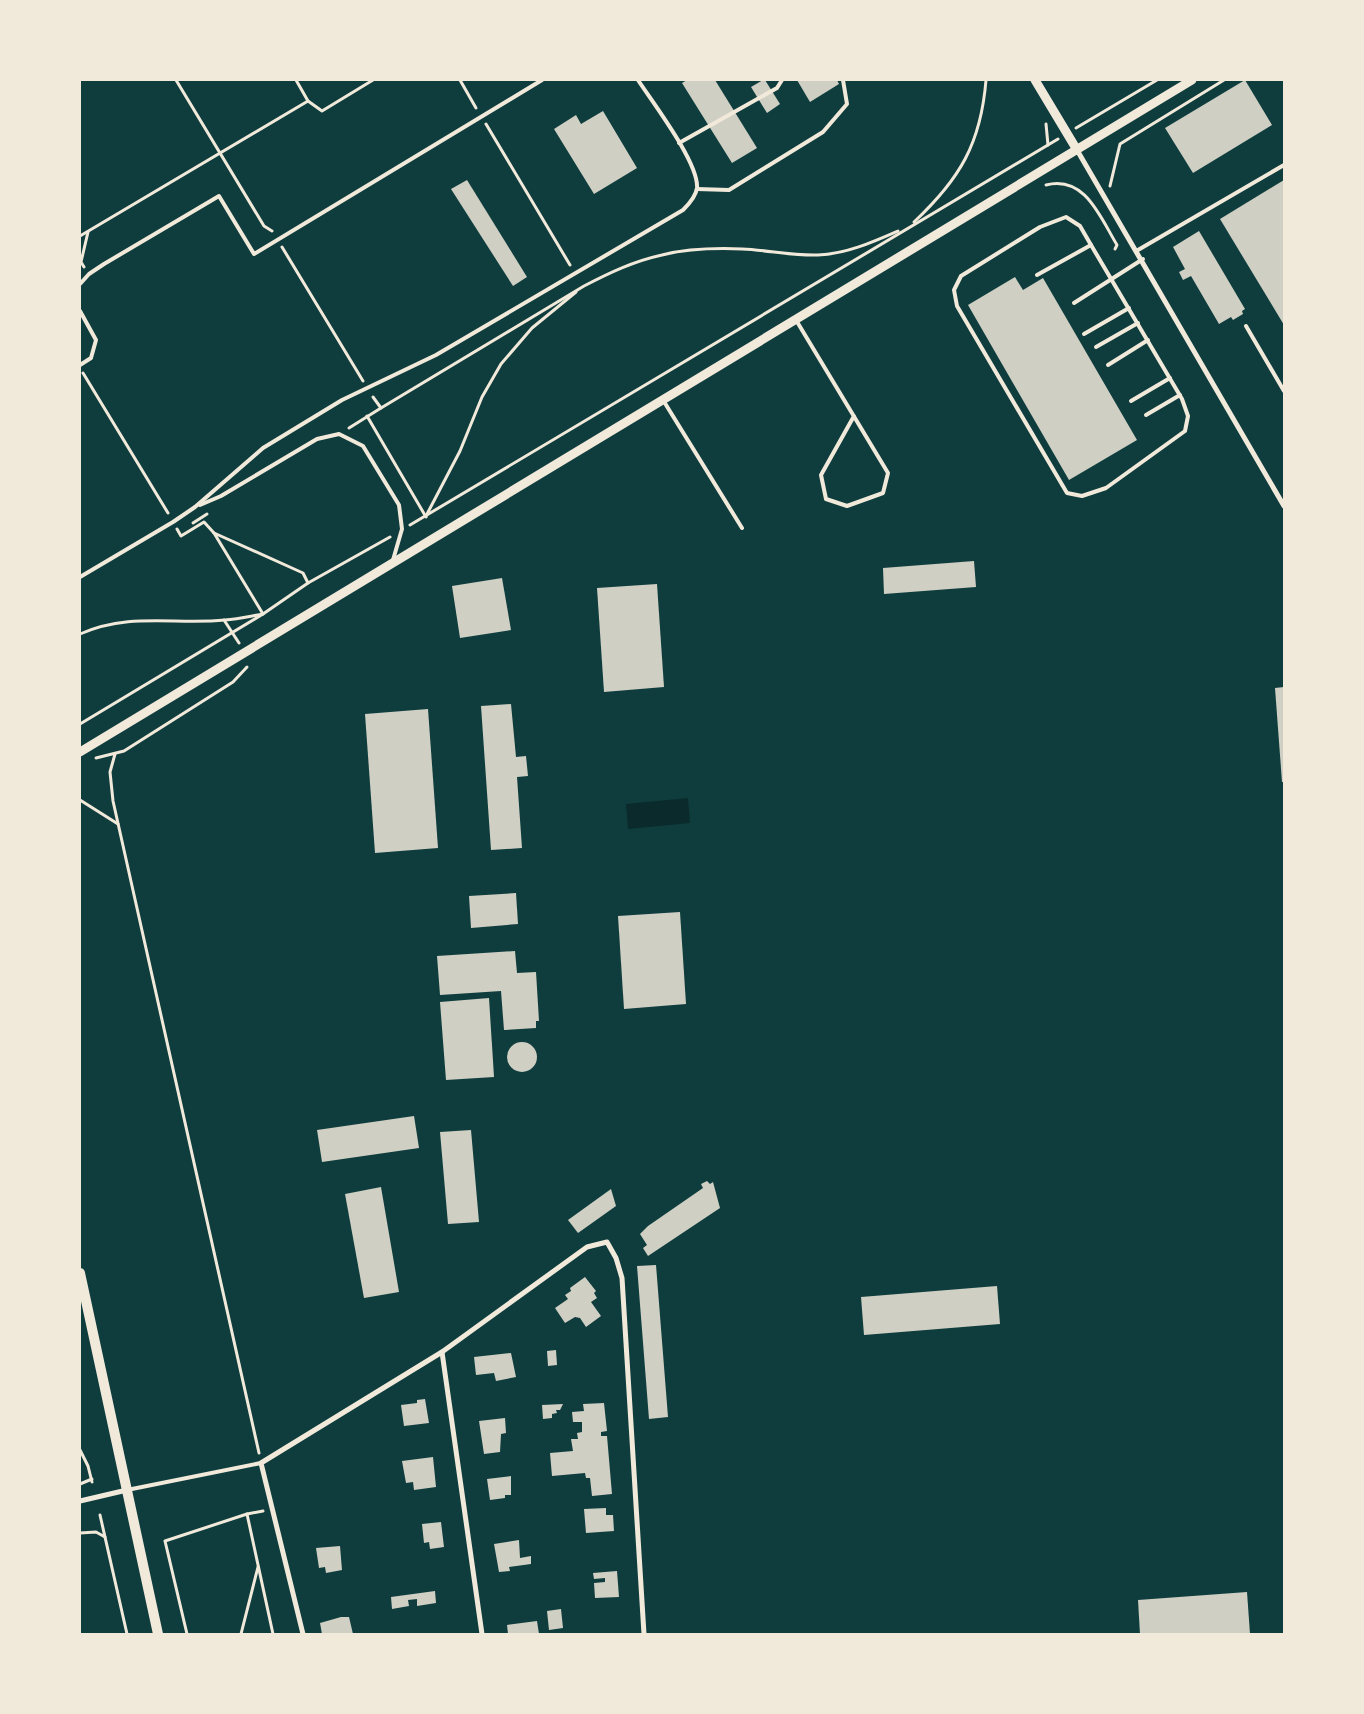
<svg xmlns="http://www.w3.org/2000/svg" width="1364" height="1714" font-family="'Source Sans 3',sans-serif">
<rect width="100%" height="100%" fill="#0f3d3e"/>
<!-- water -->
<path fill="#0a2a2b" d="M688,798L690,823L628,829L626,804Z"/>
<!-- building -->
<g fill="#cfcfc3">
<path d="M687,80H715L757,148L732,163L682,83Z"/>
<path d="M763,80H765L780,104L767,113L751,87Z"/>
<path d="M797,80H837L839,84L810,102Z"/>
<path d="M1245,80L1272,125L1193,173L1165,128Z"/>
<path d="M603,111L637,168L594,194L554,129L576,115L581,124Z"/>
<path d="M467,180L527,277L513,286L451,189Z"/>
<path d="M1284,180V325L1220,219Z"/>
<path d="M1199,231L1245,309L1242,311L1243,314L1233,320L1231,317L1219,324L1191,276L1183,280L1179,272L1185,269L1173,247Z"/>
<path d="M1015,277L1023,290L1043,278L1137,440L1069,480L968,305Z"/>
<path d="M974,561L976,587L884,594L883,568Z"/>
<path d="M502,578L511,630L460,638L452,586Z"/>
<path d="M657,584L664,687L604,692L597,588Z"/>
<path d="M1284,687V782H1282L1275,688Z"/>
<path d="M511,704L516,757L526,756L528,776L517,777L522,848L491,850L481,706Z"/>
<path d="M428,709L438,848L375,853L365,714Z"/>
<path d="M516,893L518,924L471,928L469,896Z"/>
<path d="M680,912L686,1004L624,1009L618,916Z"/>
<path d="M515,951L517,973L536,972L539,1021H536V1028L504,1030L501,991L440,995L437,956Z"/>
<path d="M489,998L494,1077L446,1080L440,1002Z"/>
<circle cx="522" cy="1057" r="15"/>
<path d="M414,1116L419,1148L322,1162L317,1130Z"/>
<path d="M471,1130L479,1222L448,1224L440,1132Z"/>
<path d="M707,1181L710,1184L713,1182L720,1208L648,1256L643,1248L647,1245L640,1234L648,1226L703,1188L701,1184Z"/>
<path d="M381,1187L399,1292L364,1298L345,1194Z"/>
<path d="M611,1189L616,1206L578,1233L568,1220Z"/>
<path d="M656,1265L668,1417L649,1419L637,1266Z"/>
<path d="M585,1277L596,1291L594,1293L597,1298L591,1302L601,1316L586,1327L580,1318L575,1317L565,1323L555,1308L568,1299L565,1295L571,1291L570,1288Z"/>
<path d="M997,1286L1000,1324L864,1335L861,1297Z"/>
<path d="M556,1350L557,1365L548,1366L547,1351Z"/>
<path d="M511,1353L516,1377L496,1381L494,1373L476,1375L474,1357Z"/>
<path d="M425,1399L429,1423L404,1426L401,1405L417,1403V1400Z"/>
<path d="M604,1403L607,1431L601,1432V1436H607L612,1494L592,1496L590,1478H586L585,1473L552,1476L550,1453L573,1451L571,1439H578L577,1433L582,1432V1422H573L572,1412L584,1411L583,1404Z"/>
<path d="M563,1404L560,1410H556L557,1413L552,1414V1418L543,1419L542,1405Z"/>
<path d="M505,1418L506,1433L501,1434L500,1452L484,1454L479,1421Z"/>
<path d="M433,1457L436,1487L414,1490L413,1482L406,1483L402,1461Z"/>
<path d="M511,1476V1495H505V1498L490,1500L487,1479Z"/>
<path d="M606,1508V1515H613L614,1531L586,1533L584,1509Z"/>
<path d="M441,1522L444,1547L430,1549L429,1542L424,1543L422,1524Z"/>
<path d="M519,1540L520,1558L531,1556V1564L509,1567L510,1571L499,1572L494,1544Z"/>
<path d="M340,1546L342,1570L326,1573L325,1567L319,1568L316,1548Z"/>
<path d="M617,1571L619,1597L595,1598L594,1583L605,1582V1578L594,1579L593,1573Z"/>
<path d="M435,1591L436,1603L417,1606V1599L408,1600L409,1606L392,1609L391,1597Z"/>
<path d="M1247,1592L1250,1634H1140L1138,1600Z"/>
<path d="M561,1609L563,1628L549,1630L547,1611Z"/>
<path d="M341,1617H349L353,1634H322L320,1623Z"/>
<path d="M537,1621L539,1634H508L507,1625Z"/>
</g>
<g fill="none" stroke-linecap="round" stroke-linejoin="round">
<!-- path -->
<g stroke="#f1e9da" stroke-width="3">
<path d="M176,80L264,226L272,231"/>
<path d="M296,80L308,101L322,111L373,80"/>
<path d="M460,80L476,108"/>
<path d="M486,124L570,265"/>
<path d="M1046,124L1048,145"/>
<path d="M1076,128L1157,80"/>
<path d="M1046,185C1085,175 1100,217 1117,245L1115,249"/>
<path d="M1110,186L1120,144L1224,80"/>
<path d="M914,222C960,179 981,143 986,80"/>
<path d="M80,236L308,101"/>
<path d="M282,247L363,381"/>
<path d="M84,267L81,262L88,232"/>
<path d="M83,373L168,513"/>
<path d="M381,408L584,286C609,273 634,261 662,255C686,249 717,248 742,249C768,250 792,256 818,255C846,254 873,242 898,231"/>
<path d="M367,416L426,517"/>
<path d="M349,428L381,408L373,397"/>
<path d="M426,516L460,451L482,397L501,364L532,328L576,292"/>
<path d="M193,523L207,514"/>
<path d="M410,525L1058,139"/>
<path d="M214,533L303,573L308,583"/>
<path d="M224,620L239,643"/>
<path d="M80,634C130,612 174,625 225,620C238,619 251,616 263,614L214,533L204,522L181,536L177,529"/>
<path d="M80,724L263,614L308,583L390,537"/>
<path d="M115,754L110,772L113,801L259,1453"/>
<path d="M96,758L124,751L233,682L247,667"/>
<path d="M80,800L118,824"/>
<path d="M80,1450L88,1466L92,1482"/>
<path d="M80,1484L92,1479"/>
<path d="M263,1511L247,1514L273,1634"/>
<path d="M100,1515L127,1634"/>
<path d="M80,1533L96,1532L105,1537"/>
<path d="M187,1634L165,1541L247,1514"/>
<path d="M241,1634L258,1567"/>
</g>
<!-- service -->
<g stroke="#f1e9da" stroke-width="4">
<path d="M679,143L777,88L782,80"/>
<path d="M697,189L729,190L823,132L847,104L843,80"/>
<path d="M1066,217L1080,226L1091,245L1182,399L1188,416L1185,431L1106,488L1082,496L1067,493L957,306L954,290L961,276L1040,227Z"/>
<path d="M1138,250L1284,165"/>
<path d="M1037,275L1091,245"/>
<path d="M80,284L89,274L104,264L219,196L254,254L542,80"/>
<path d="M1074,303L1143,259"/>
<path d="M80,311L96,340L91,358L80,365"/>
<path d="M796,320L888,473L883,493L847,506L826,499L821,475L854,416"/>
<path d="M1246,326L1284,391"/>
<path d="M1084,334L1129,308"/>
<path d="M1096,347L1138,323"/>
<path d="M1108,365L1148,340"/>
<path d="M663,400L742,528"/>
<path d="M1131,401L1170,378"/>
<path d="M1146,415L1180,395"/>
<path d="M200,505L221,496L317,439L339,434L363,446L399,505L402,529L393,560"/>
<path d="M80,577L173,522L195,507L263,448L342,400L436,355L683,210C689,204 696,196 697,188C699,163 653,103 638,80"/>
<path d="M127,1490L261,1463"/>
</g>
<!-- minor -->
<g stroke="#f1e9da" stroke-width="5">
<path d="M1077,150L1284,506"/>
<path d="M442,1352L482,1634"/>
<path d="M80,1501L127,1490"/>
<path d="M303,1634L261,1463L442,1352L587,1247L607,1242L616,1258L622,1278L644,1634"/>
</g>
<!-- tertiary -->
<g stroke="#f1e9da" stroke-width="9">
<path d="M1035,80L1077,150"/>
<path d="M80,752L1192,80"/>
</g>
<!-- secondary -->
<path stroke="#f1e9da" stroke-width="10" d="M80,1273L158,1634"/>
</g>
<!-- border -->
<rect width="1364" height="1714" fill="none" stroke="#f1e9da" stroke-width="162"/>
</svg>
